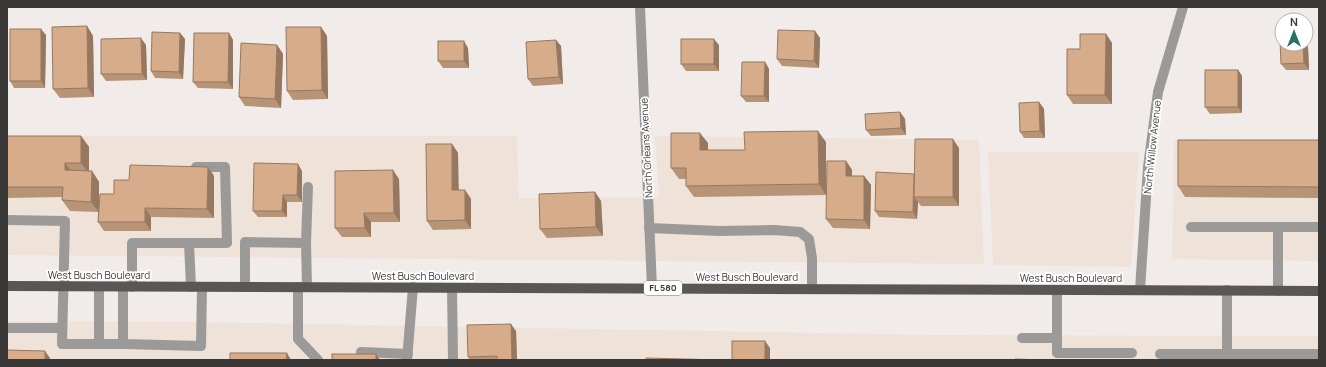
<svg xmlns="http://www.w3.org/2000/svg" width="1326" height="367" font-family="Manrope,sans-serif">
<rect width="100%" height="100%" fill="#f1ece9"/>
<!-- built -->
<g fill="#eee2d9">
<path d="M7,136H517L519,198L659,197L655,136L979,140L984,264L7,255Z"/>
<path d="M1174,139L1319,140V261L1172,259Z"/>
<path d="M988,152H1139L1131,267L993,265Z"/>
<path d="M7,321L190,322L930,335L1319,336V360H7Z"/>
</g>
<g fill="none" stroke-linecap="round" stroke-linejoin="round">
<!-- minor -->
<g stroke="#9c9a98" stroke-width="10">
<path d="M640,7L652,288"/>
<path d="M7,220L65,221L62,344H99V287"/>
<path d="M1191,227H1278V291"/>
<path d="M1278,227H1319"/>
<path d="M649,228L720,231L774,230L800,232L809,239L812,258V289"/>
<path d="M189,243H227L225,167H196"/>
<path d="M306,243L308,187"/>
<path d="M123,287V344L201,346L202,287"/>
<path d="M132,287V243H189L191,287"/>
<path d="M245,287V242L306,243L307,287"/>
<path d="M298,287V339L318,360"/>
<path d="M452,288L453,360"/>
<path d="M1057,290V353H1132"/>
<path d="M1140,290L1148,167L1158,92L1183,7"/>
<path d="M1227,290V354"/>
<path d="M7,328H62"/>
<path d="M1022,338H1057"/>
<path d="M99,344H123"/>
<path d="M361,352L408,354"/>
<path d="M1160,354H1319"/>
<path d="M407,360L413,287"/>
</g>
<!-- major -->
<path stroke="#5a5653" stroke-width="10" d="M7,286L1319,291"/>
</g>
<!-- wall -->
<g fill="#b89477">
<path d="M87,26L93,36L94,97L60,98L53,89Z"/>
<path d="M321,27L327,36L328,99L293,100L287,91Z"/>
<path d="M815,31L820,38L819,68L782,66L777,59Z"/>
<path d="M180,33L185,39L183,79L155,78L151,71Z"/>
<path d="M229,33L233,40V89L198,88L193,82Z"/>
<path d="M1106,34L1112,43V104H1073L1067,95L1080,49Z"/>
<path d="M46,35L45,88H14L10,81Z"/>
<path d="M556,40L561,46L563,84L533,86L528,79Z"/>
<path d="M1282,44H1306L1308,47L1309,70H1286L1281,64Z"/>
<path d="M146,45L147,80L106,81L101,74Z"/>
<path d="M277,45L283,54L281,108L245,106L239,97Z"/>
<path d="M719,45V71H686L681,64Z"/>
<path d="M468,48L469,68H443L438,61Z"/>
<path d="M765,62L769,69V102H746L741,96Z"/>
<path d="M1238,70L1242,76V113L1210,114L1205,107Z"/>
<path d="M1039,102L1044,109L1045,138H1024L1020,132Z"/>
<path d="M900,112L905,119L906,135L871,136L866,130Z"/>
<path d="M7,136H81L89,147V171H92L99,182V201L114,194L129,180L208,167L214,176V218L151,217V231H104L98,222V212L70,211L62,200L63,197L7,198Z"/>
<path d="M1319,140V198L1185,197L1178,186Z"/>
<path d="M826,142V195L694,197L686,186V179H679L671,168L708,143V150H745Z"/>
<path d="M452,144L458,153V190H465L471,199V229L433,230L427,221Z"/>
<path d="M959,148V206H921L918,202L917,219L879,217L875,211L914,174Z"/>
<path d="M846,161L852,170V176H864L871,185L870,229L833,228L826,219Z"/>
<path d="M302,171V202H287V217H258L253,211Z"/>
<path d="M399,179L400,222H371V237H342L335,228Z"/>
<path d="M595,192L601,201L603,236L547,238L540,229Z"/>
<path d="M516,331L517,360H470L468,357Z"/>
</g>
<!-- shaded-wall -->
<g fill="#967861">
<path d="M87,26L93,36L94,97L88,88Z"/>
<path d="M321,27L327,36L328,99L322,90Z"/>
<path d="M41,29L46,35L45,88L41,81Z"/>
<path d="M815,31L820,38L819,68L814,61Z"/>
<path d="M180,33L185,39L183,79L179,72Z"/>
<path d="M229,33L233,40V89L228,82Z"/>
<path d="M1106,34L1112,43V104L1105,95Z"/>
<path d="M141,38L146,45L147,80L142,74Z"/>
<path d="M714,39L719,45V71L714,64Z"/>
<path d="M556,40L561,46L563,84L559,77Z"/>
<path d="M464,41L468,48L469,68L464,61Z"/>
<path d="M1303,44H1306L1308,47L1309,70L1304,63Z"/>
<path d="M277,45L283,54L281,108L275,99Z"/>
<path d="M765,62L769,69V102L764,96Z"/>
<path d="M1238,70L1242,76V113L1238,107Z"/>
<path d="M1039,102L1044,109L1045,138L1040,131Z"/>
<path d="M900,112L905,119L906,135L901,128Z"/>
<path d="M818,131L826,142V195L819,184Z"/>
<path d="M700,133L708,143V161L700,150Z"/>
<path d="M81,136L89,147V174L81,163Z"/>
<path d="M953,139L959,148V206L953,197Z"/>
<path d="M452,144L458,153L459,199L452,190Z"/>
<path d="M846,161L852,170V185L846,176Z"/>
<path d="M65,163L73,174L65,170Z"/>
<path d="M298,164L302,171V202L297,195Z"/>
<path d="M208,167L214,176V218L207,209Z"/>
<path d="M393,170L399,179L400,222L394,213Z"/>
<path d="M92,171L99,182V212L91,202Z"/>
<path d="M914,174V197L918,202L917,219L913,212Z"/>
<path d="M864,176L871,185L870,229L864,220Z"/>
<path d="M465,190L471,199V229L465,220Z"/>
<path d="M595,192L601,201L603,236L596,227Z"/>
<path d="M283,195L287,202V217L282,211Z"/>
<path d="M145,208L151,217V231L145,222Z"/>
<path d="M364,213L371,222V237L365,228Z"/>
<path d="M511,324L516,331L517,360H512Z"/>
<path d="M765,341L770,348V360H765Z"/>
<path d="M45,351L50,358V360H45Z"/>
<path d="M287,353L291,360H286Z"/>
<path d="M376,354L380,360H376Z"/>
</g>
<!-- building -->
<g fill="#d6ac8a" stroke="#967861">
<path d="M87,26L88,88L53,89L52,27Z"/>
<path d="M286,27H321L322,90L287,91Z"/>
<rect x="10" y="29" width="31" height="52"/>
<path d="M778,30L815,31L814,61L777,59Z"/>
<path d="M152,32L180,33L179,72L151,71Z"/>
<path d="M194,33H229L228,82H193Z"/>
<path d="M1080,34H1106L1105,95H1067V49H1080Z"/>
<path d="M141,38L142,74H101V39Z"/>
<rect x="681" y="39" width="33" height="25"/>
<path d="M556,40L559,77L528,79L526,42Z"/>
<rect x="438" y="41" width="26" height="20"/>
<path d="M1280,41H1282V44H1303L1304,63L1281,64Z"/>
<path d="M241,43L277,45L275,99L239,97Z"/>
<path d="M742,62H765L764,96H741Z"/>
<rect x="1205" y="70" width="33" height="37"/>
<path d="M1039,102L1040,131L1020,132L1019,103Z"/>
<path d="M900,112L901,128L866,130L865,114Z"/>
<path d="M818,131L819,184L686,186V168H671V133H700V150H745L744,132Z"/>
<path d="M7,136H81V163H65V170L92,171L91,202L62,200L63,187H7Z"/>
<path d="M915,139H953V197H914Z"/>
<path d="M1178,140H1319V187L1178,186Z"/>
<path d="M426,144H452V190H465V220L427,221Z"/>
<path d="M827,161H846V176H864V220L826,219Z"/>
<path d="M254,163L298,164L297,195H283L282,211H253Z"/>
<path d="M130,165L208,167L207,209L145,208V222H98L100,194H114V180H129Z"/>
<path d="M393,170L394,213H364L365,228H335V171Z"/>
<path d="M876,172L914,174L913,212L875,211Z"/>
<path d="M595,192L596,227L540,229L539,194Z"/>
<path d="M511,324L512,360H497V356L468,357L467,325Z"/>
<rect x="732" y="341" width="33" height="19"/>
<path d="M7,350L45,351V360H7Z"/>
<path d="M230,353H287L286,360H230Z"/>
<rect x="332" y="354" width="44" height="6"/>
<path d="M646,358L723,360H646Z"/>
<path d="M1015,359L1048,360H1015Z"/>
</g>
<g text-anchor="middle" stroke-width="3.5" stroke-linejoin="round" paint-order="stroke">
<!-- shield labels -->
<rect fill="#fff" stroke="#757473" stroke-width="1" x="644" y="281" width="38" height="14" rx="3"/>
<g font-size="9" font-weight="bold" fill="#3a3937">
<text x="663" y="291">FL 580</text>
</g>
<!-- street labels -->
<g font-size="10" fill="#3a3937" stroke="#fff">
<text transform="translate(1152 147) rotate(-84)" y="4">North Willow Avenue</text>
<text transform="translate(646 148) rotate(-93)" y="4">North Orleans Avenue</text>
<text x="99" y="279">West Busch Boulevard</text>
<text x="423" y="280">West Busch Boulevard</text>
<text x="747" y="281">West Busch Boulevard</text>
<text x="1071" y="282">West Busch Boulevard</text>
</g>
</g>
<!-- border -->
<rect width="1326" height="367" fill="none" stroke="#3a3937" stroke-width="16"/>
<!-- north arrow -->
<g transform="translate(1294 32)"><circle r="19" fill="#ffffff" stroke="#b0b0af"/>
<path d="M0-3L7 15L0 10L-7 15Z" fill="#2a7064"/>
<text y="-6" font-size="11" font-weight="bold" text-anchor="middle" fill="#3a3937">N</text>
</g>
</svg>
